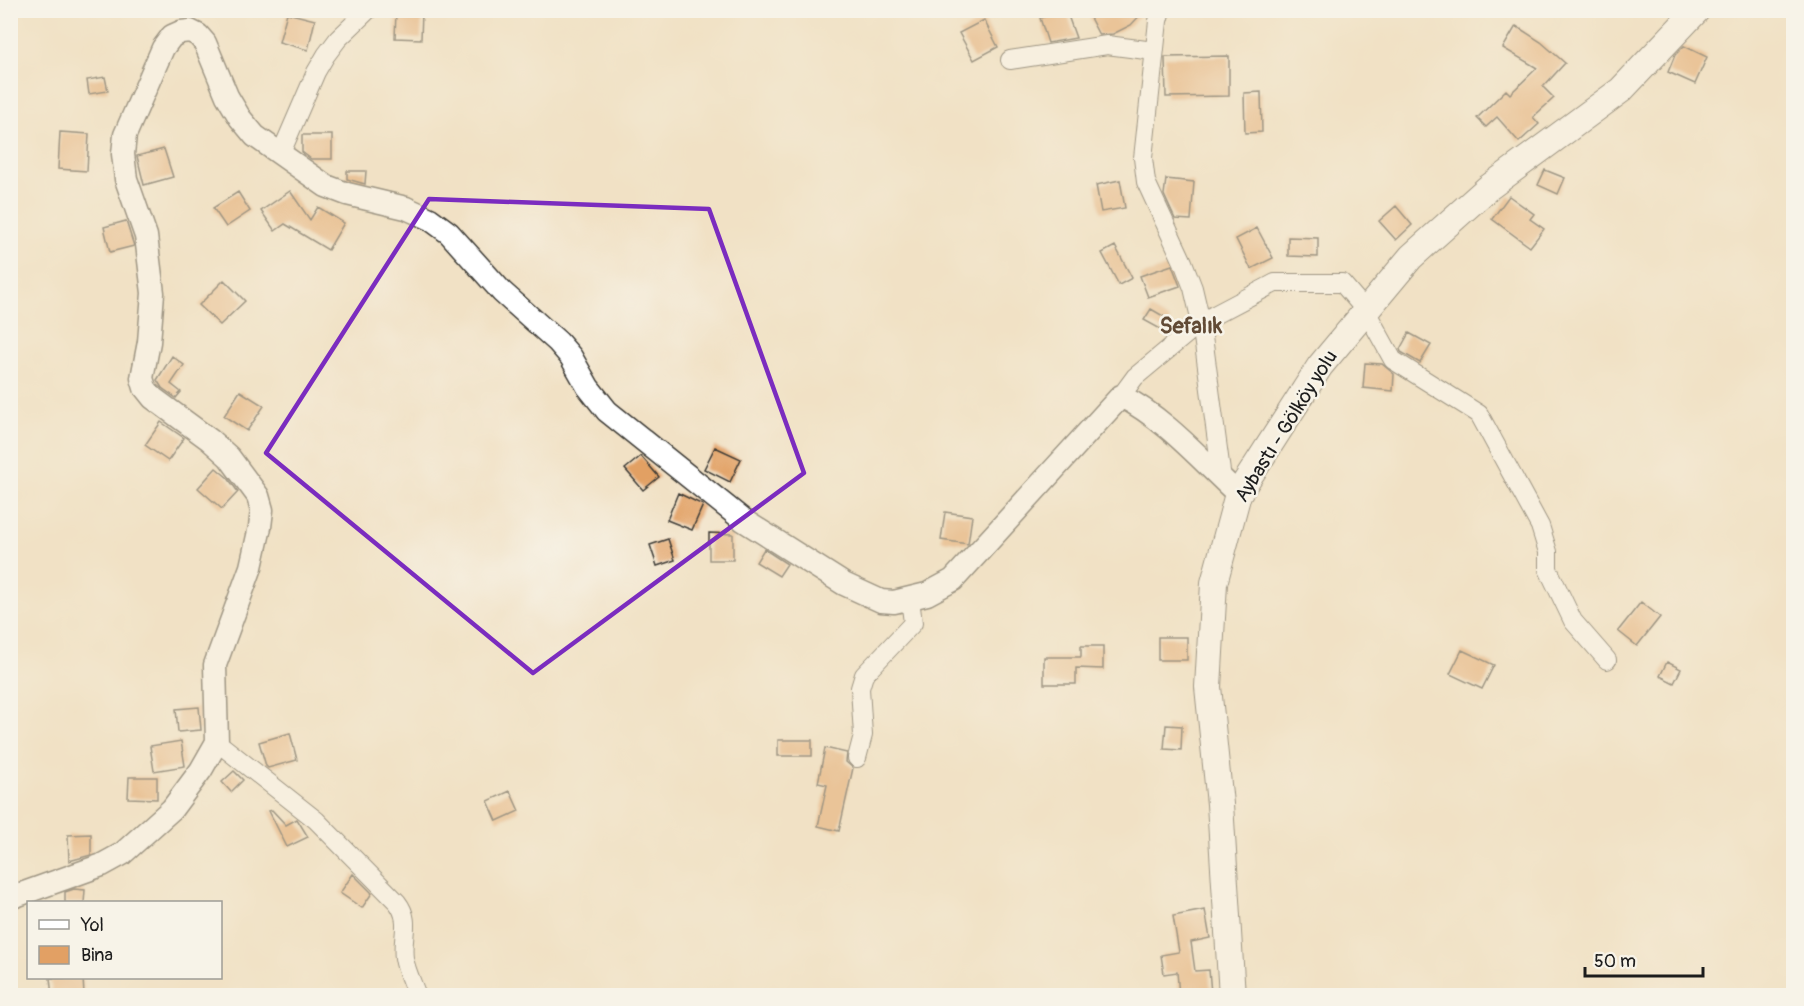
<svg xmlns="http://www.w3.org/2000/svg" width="1804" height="1006" font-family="Pangolin,sans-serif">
	<rect width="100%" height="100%" fill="#f7f3e8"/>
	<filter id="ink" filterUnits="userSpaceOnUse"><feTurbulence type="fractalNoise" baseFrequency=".0167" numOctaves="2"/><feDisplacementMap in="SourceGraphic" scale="12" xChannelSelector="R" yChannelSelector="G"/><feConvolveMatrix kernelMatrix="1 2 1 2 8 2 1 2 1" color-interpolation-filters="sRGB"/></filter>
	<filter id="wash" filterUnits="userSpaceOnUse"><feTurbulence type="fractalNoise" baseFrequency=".008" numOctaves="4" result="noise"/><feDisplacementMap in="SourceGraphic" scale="24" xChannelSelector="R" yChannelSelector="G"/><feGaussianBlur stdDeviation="1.35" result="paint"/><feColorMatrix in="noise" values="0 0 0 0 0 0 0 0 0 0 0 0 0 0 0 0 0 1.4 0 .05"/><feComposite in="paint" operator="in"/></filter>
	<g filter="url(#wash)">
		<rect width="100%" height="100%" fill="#f1e1c5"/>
		<g id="blocks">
			<path fill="#e2a064" d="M1066 10 1076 38 1048 43 1040 18Z
				M1086 10H1145L1131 25 1113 34 1099 35Z
				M396 12H422L421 39 395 38Z
				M287 13 315 20 308 50 279 42Z
				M984 20 998 47 974 60 959 33Z
				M1516 26 1541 42 1565 63 1543 87 1554 98 1533 117 1539 124 1519 142 1497 117 1486 127 1477 118 1506 90 1510 94 1537 68 1503 48Z
				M1684 46 1707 57 1695 84 1668 72 1675 55Z
				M1229 56V96L1166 97 1165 57Z
				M105 77 108 91 89 94 87 80Z
				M1261 92 1262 132 1245 133 1244 93Z
				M60 132 89 134 87 171 58 169Z
				M302 135H332V159H311L302 152Z
				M164 149 173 177 144 185 137 156Z
				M1545 170 1565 178 1558 194 1538 185Z
				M347 171H366L365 184 347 179Z
				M1166 179 1194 182 1191 220 1175 219 1164 195Z
				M1120 180 1125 208 1101 212 1096 185Z
				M290 191 310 220 318 207 344 223 328 250 285 224 275 231 261 211Z
				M238 192 250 211 226 227 213 208Z
				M1509 196 1534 214 1530 219 1544 229 1530 247 1492 219Z
				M1396 206 1412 225 1396 240 1379 221Z
				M126 221 134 246 110 252 104 227Z
				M1257 228 1273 258 1251 269 1236 239Z
				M1288 237 1318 238V257L1288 256Z
				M1115 246 1132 278 1119 285 1102 253Z
				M1172 265 1180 286 1148 297 1140 276Z
				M224 280 245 301 220 325 199 305Z
				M1151 309 1170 320 1164 331 1144 320Z
				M1409 333 1431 345 1420 363 1401 352 1400 349Z
				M172 356 184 365 171 384 181 392 176 398 162 388 157 380Z
				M1365 363 1382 364 1394 374 1393 391 1363 388Z
				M240 391 264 406 247 431 224 416Z
				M161 422 184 438 168 461 145 445Z
				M715 447 741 459 730 482 704 469Z
				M641 456 659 477 643 490 625 469Z
				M216 468 228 478 238 492 222 509 198 488Z
				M678 493 703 505 692 530 667 520Z
				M945 512 972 516 968 544 941 540Z
				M709 533 733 534V560H709Z
				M668 539 675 560 657 566 650 545Z
				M764 549 787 564 779 576 756 562Z
				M1641 602 1660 617 1637 646 1618 631Z
				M1158 637H1187V660H1158Z
				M1081 646H1103V669L1076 668V684H1044V657H1081Z
				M1462 650 1494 665 1482 689 1450 674Z
				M1667 662 1681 669 1674 683 1660 676Z
				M199 707 201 730 178 732 176 709Z
				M1166 725 1182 726 1181 750 1164 749Z
				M290 733 297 760 268 768 266 766 259 742Z
				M778 740H812V756H778Z
				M181 741 185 766 154 771 150 746Z
				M825 748 847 753 846 762 853 768 839 831 818 826 827 785 818 783Z
				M234 771 243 780 231 792 222 782Z
				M129 777H157V799L128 798Z
				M510 791 519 811 497 821 488 801Z
				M272 810 286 825 297 819 308 837 287 847 269 811Z
				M91 834V855L69 861 68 835Z
				M353 874 372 893 362 908 340 893Z
				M74 889 85 890 84 903H65V892Z
				M1205 910 1210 938 1191 942 1195 971 1209 970 1211 993 1179 995 1177 972 1164 974 1161 955 1179 952 1173 916Z
				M50 978H83L84 995 52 996Z"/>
		</g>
	</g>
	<g filter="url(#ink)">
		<use href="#blocks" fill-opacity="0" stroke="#3c3a35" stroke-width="1.5"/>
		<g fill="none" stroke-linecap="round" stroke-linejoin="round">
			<g stroke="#3c3a35" stroke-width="20">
				<path id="minor" d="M1161 10 1158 21 1143 158 1146 182 1183 262 1193 288 1201 322 1222 479
					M1010 60 1107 45 1154 51
					M281 153 316 72 326 55 338 39 368 10
					M1121 396 1135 377 1201 322 1275 283H1342L1366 311 1393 360 1479 414 1540 526 1548 552V569L1573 621 1607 660
					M217 742 316 820 397 902C412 921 401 937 404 958 406 971 413 984 417 996
					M857 758 863 735 860 688 864 675 913 623 910 599"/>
			</g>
			<g stroke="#3c3a35" stroke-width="25">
				<path id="tertiary" d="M10 898 102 865 122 854 172 809 201 770 217 742 215 665 251 567 260 527 262 510 258 496 229 457 210 440 153 398 145 388 142 378 149 342 153 293 146 236 126 179 123 154 125 135 163 48 172 36 181 32 190 31 198 35 205 43 227 96 240 118 255 136 326 186 347 194 406 208 430 219 449 233 502 292 558 342 571 357 588 387 607 411 743 520 844 584 881 601 894 602 927 594 953 580 1121 396C1166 419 1201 460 1238 494"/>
			</g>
			<g stroke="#3c3a35" stroke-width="28">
				<path id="secondary" d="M1232 996 1220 804 1208 687 1214 583 1238 494 1320 366 1411 257 1488 188 1621 90 1697 10"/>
			</g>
			<use href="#minor" stroke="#fff" stroke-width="18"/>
			<use href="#tertiary" stroke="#fff" stroke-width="22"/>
			<use href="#secondary" stroke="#fff" stroke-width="26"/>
		</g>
	</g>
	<path d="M0 0H1804V1006H0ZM429 199 709 209 804 473 533 673 266 453Z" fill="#f1e1c5" fill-opacity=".55" fill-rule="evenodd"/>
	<path fill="none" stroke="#7b2cbf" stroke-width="4.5" stroke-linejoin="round" d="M429 199 709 209 804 473 533 673 266 453Z"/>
	<g text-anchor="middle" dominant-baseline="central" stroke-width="5" stroke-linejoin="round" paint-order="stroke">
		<g font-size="20" fill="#1c1c1c" stroke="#f7f3e8">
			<text transform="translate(1286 426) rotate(-58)">Aybastı - Gölköy yolu</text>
		</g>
		<g font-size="22" font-weight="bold" fill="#614a35" stroke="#f7f3e8">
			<text x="1191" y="326">Sefalık</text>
		</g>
	</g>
	<rect width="1804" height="1006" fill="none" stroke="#f7f3e8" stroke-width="36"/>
	<rect x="27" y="901" width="195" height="78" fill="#f7f3e8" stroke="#9f9d96" stroke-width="1.5"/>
	<rect x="39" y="920" width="30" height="9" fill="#ffffff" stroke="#9f9d96" stroke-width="1.5"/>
	<text x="81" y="931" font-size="18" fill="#1c1c1c">Yol</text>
	<rect x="39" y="946" width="30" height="18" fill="#e2a064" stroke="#9f9d96" stroke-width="1.5"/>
	<text x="81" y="961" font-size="18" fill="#1c1c1c">Bina</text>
	<path d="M1585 967v9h118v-9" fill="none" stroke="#1c1c1c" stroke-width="3"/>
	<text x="1594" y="967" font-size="18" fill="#1c1c1c" stroke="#f7f3e8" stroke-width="4.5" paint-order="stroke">50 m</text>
</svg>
